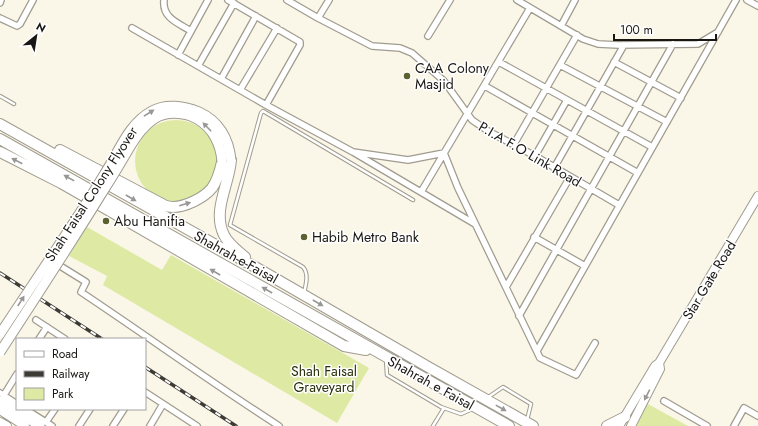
<svg xmlns="http://www.w3.org/2000/svg" width="758" height="426" font-family="Jost,sans-serif">
	<rect width="100%" height="100%" fill="#faf6e8"/>
	<path fill="#deeaa3" d="M135 161a41 41 0 1 1 82 0a41 41 0 1 1-82 0Z
		M87 227 162 270 171 255 369 368 337 423 103 285 107 276 69 256Z
		M646 403 688 426H637Z"/>
	<g fill="none" stroke-linecap="round" stroke-linejoin="round">
		<g stroke="#a09c8f" stroke-width="4.5">
			<path id="lane" d="M0 96 14 104
				M304 293C306 284 309 274 303 267L230 225 261 113 263 111 413 200
				M386 360 387 375 441 407 461 414 472 409
				M487 398 503 387 531 404 527 420
				M433 426 444 408"/>
		</g>
		<g stroke="#a09c8f" stroke-width="8">
			<path id="street" d="M164 0C162 18 178 23 191 31
				M228 0 300 42V45L266 105
				M287 0 318 18 372 46 400 48 412 53 444 81 472 120 488 131 535 156 619 205
				M517 0 583 39 598 44 618 45 698 44 718 32
				M747 0 758 6
				M0 3 1 0
				M0 18 17 26 20 24 33 0
				M318 18 329 0
				M561 26 575 0
				M132 28 266 105 353 152 475 224
				M428 36 450 0
				M178 55 208 0
				M499 62 652 147
				M614 62 681 98
				M560 65 667 122
				M198 66 234 3
				M221 79 256 16
				M485 86 638 173
				M240 90 277 28
				M514 144 577 35
				M353 152 408 160 444 153 458 188 540 358 576 375 595 343
				M535 156 567 100
				M554 168 624 45
				M421 192 530 8
				M534 237 585 266
				M57 264 86 282 81 292C147 336 212 383 279 426
				M506 287 570 177
				M519 316 673 44
				M36 320 65 339
				M39 339 47 327
				M537 351 736 0
				M145 392 197 426
				M0 393 17 404
				M4 395 17 374
				M664 401 707 426
				M25 409 52 426
				M46 422 55 409
				M79 426 90 409
				M113 426 124 409
				M150 426 163 404
				M734 426 744 408 758 416"/>
		</g>
		<g stroke="#a09c8f" stroke-width="10">
			<path id="secondary" d="M0 410 25 426
				M0 422 7 426
				M619 426 655 366 659 363 758 196
				M631 426 660 369 659 363"/>
		</g>
		<g stroke="#a09c8f" stroke-width="11">
			<path id="primary" d="M0 401 40 426"/>
		</g>
		<g stroke="#a09c8f" stroke-width="12">
			<path id="highway" d="M0 124 264 272 430 368 533 426
				M0 139 509 426
				M60 150 164 205C166 206 170 207 173 207 185 207 204 198 212 188 217 181 220 171 222 162
				M0 152 61 183 89 199
				M231 160C229 185 212 211 224 235 228 244 238 251 245 257
				M96 203 344 346 366 350
				M607 426 625 417"/>
		</g>
		<use href="#lane" stroke="#fff" stroke-width="2.5"/>
		<use href="#street" stroke="#fff" stroke-width="5.5"/>
		<use href="#secondary" stroke="#fff" stroke-width="8"/>
		<use href="#primary" stroke="#fff" stroke-width="9"/>
		<use href="#highway" stroke="#fff" stroke-width="10"/>
		<g stroke="#3d3b35" stroke-width="3.5">
			<path id="rail" d="M0 273 102 339
				M145 367 236 426"/>
		</g>
		<use href="#rail" stroke="#fff" stroke-width="2" stroke-dasharray="6" stroke-linecap="butt"/>
		<g stroke="#a09c8f" stroke-width="11" stroke-linecap="butt">
			<path id="primary-bridge" d="M0 334C29 290 59 246 87 202 95 190 102 178 110 165 121 146 131 122 152 111 166 103 185 106 199 112 219 121 229 139 231 160
				M0 352C34 300 68 248 100 196 107 185 114 174 121 162 130 147 138 130 154 119 166 111 184 112 197 119 213 128 221 145 222 162"/>
		</g>
		<use href="#primary-bridge" stroke="#fff" stroke-width="9"/>
	</g>
	<defs><path id="oneway-solid" d="M-6-.8H1V-3.2L6.5 0L1 3.2V.8H-6Z"/></defs>
	<g fill="#989795">
		<use href="#oneway-solid" transform="translate(149 113) rotate(-32)"/>
		<use href="#oneway-solid" transform="translate(207 127) rotate(-134)"/>
		<use href="#oneway-solid" transform="translate(17 161) rotate(-153)"/>
		<use href="#oneway-solid" transform="translate(69 178) rotate(-151)"/>
		<use href="#oneway-solid" transform="translate(131 198) rotate(30)"/>
		<use href="#oneway-solid" transform="translate(185 204) rotate(-16)"/>
		<use href="#oneway-solid" transform="translate(215 272) rotate(-150)"/>
		<use href="#oneway-solid" transform="translate(267 290) rotate(-150)"/>
		<use href="#oneway-solid" transform="translate(21 301) rotate(-57)"/>
		<use href="#oneway-solid" transform="translate(318 303) rotate(30)"/>
		<use href="#oneway-solid" transform="translate(647 395) rotate(117)"/>
		<use href="#oneway-solid" transform="translate(501 408) rotate(29)"/>
	</g>
	<g fill="#5c612f" stroke="#fff" stroke-width="1.5">
		<circle cx="407" cy="76" r="4"/>
		<circle cx="106" cy="221" r="4"/>
		<circle cx="304" cy="237" r="4"/>
	</g>
	<g text-anchor="middle" dominant-baseline="central" stroke-width="3" stroke-linejoin="round" paint-order="stroke">
		<g font-size="14" fill="#191713" stroke="#fff" text-anchor="start">
			<text x="415" y="68">CAA Colony<tspan x="415" dy="16">Masjid</tspan></text>
			<text x="114" y="221">Abu Hanifia</text>
			<text x="312" y="237">Habib Metro Bank</text>
		</g>
		<g font-size="14" fill="#191713" stroke="#fff">
			<text transform="translate(530 154) rotate(30)">P.I.A F.O Link Road</text>
			<text transform="translate(91 194) rotate(-57)">Shah Faisal Colony Flyover</text>
			<text transform="translate(236 257) rotate(29)">Shahrah-e-Faisal</text>
			<text transform="translate(709 280) rotate(-59)">Star Gate Road</text>
			<text transform="translate(431 383) rotate(29)">Shahrah e Faisal</text>
		</g>
		<g font-size="14" fill="#2a2f09" stroke="#fff">
			<text x="324" y="371">Shah Faisal<tspan x="324" dy="16">Graveyard</tspan></text>
		</g>
	</g>
	<rect x="16" y="338" width="130" height="72" fill="#ffffff" stroke="#a3a2a1"/>
	<rect x="24" y="351" width="20" height="6" fill="#ffffff" stroke="#a3a2a1"/>
	<text x="52" y="358" font-size="12" fill="#191713">Road</text>
	<rect x="24" y="371" width="20" height="6" fill="#3d3b35" stroke="#a3a2a1"/>
	<text x="52" y="378" font-size="12" fill="#191713">Railway</text>
	<rect x="24" y="388" width="20" height="12" fill="#deeaa3" stroke="#a3a2a1"/>
	<text x="52" y="398" font-size="12" fill="#191713">Park</text>
	<g transform="translate(36 36) rotate(30)" stroke="#ffffff" stroke-width="3" paint-order="stroke">
	<path d="M0-3L7 15L0 10L-7 15Z" fill="#191713"/>
	<text y="-6" font-size="11" font-weight="bold" text-anchor="middle" fill="#191713">N</text>
	</g>
	<path d="M614 34v6h102v-6" fill="none" stroke="#191713" stroke-width="2"/>
	<text x="620" y="34" font-size="12" fill="#191713" stroke="#ffffff" stroke-width="3" paint-order="stroke">100 m</text>
</svg>
